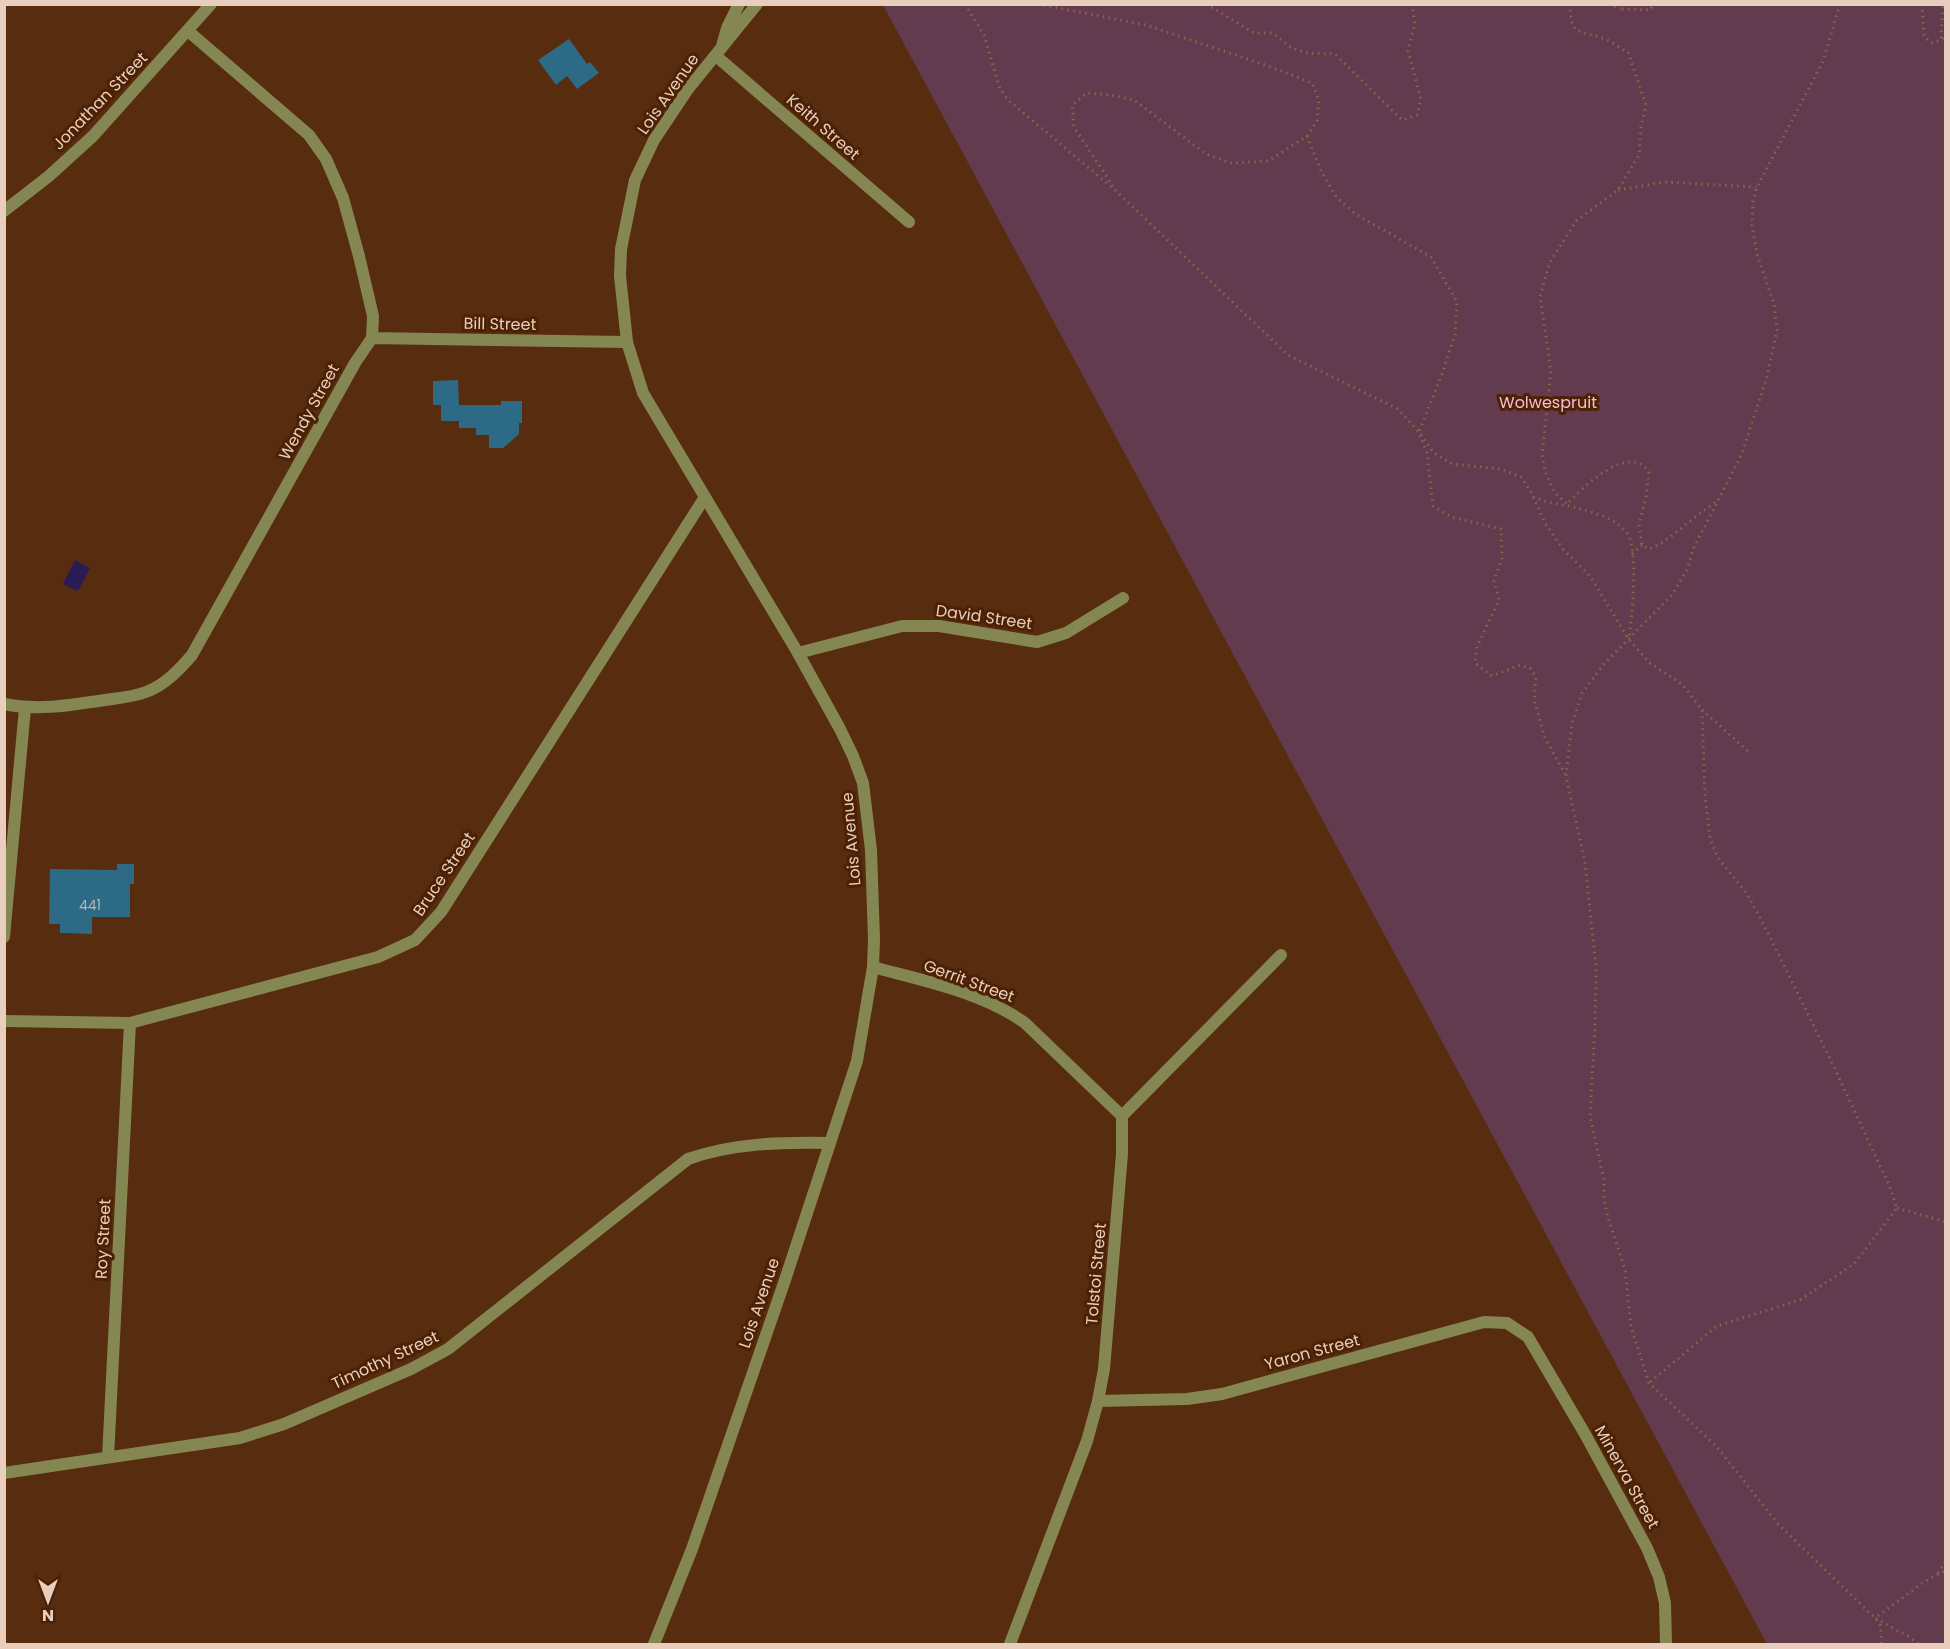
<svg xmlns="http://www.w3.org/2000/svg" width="1950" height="1649" font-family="Poppins,sans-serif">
	<rect width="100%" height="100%" fill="#572c0f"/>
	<path fill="#633b4e" d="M883 5H1945V1644H1767Z"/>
	<path fill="#2a1b56" d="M75 560 90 568 78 591 63 584Z"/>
	<path fill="#2d6a85" d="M569 39 587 64 590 62 599 73 577 89 567 76 556 85 538 60Z
		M458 380 459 405H501V401H522V423H519V434L503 448H489V435H476V428H459V421H441V405H433V381Z
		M117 864H134V884H130V917H92V934L60 933V924H49L50 869 117 870Z"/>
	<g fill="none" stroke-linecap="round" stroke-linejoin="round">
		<path stroke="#8a644c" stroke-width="3" stroke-dasharray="1.5 4.5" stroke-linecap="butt" d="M965 4 984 35 1000 89 1008 100 1115 190 1288 355 1398 409 1419 432 1427 453 1433 506 1451 517 1501 529 1502 558 1494 581 1499 600 1477 647 1475 663 1492 676 1520 665 1530 668 1536 677 1534 700 1545 738 1565 774
			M1038 4 1146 25 1271 67 1312 83 1319 100 1317 121 1307 136 1268 161 1231 163 1206 154 1134 100 1111 95 1087 93 1072 105 1074 127 1113 186
			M1206 4 1254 33H1273C1298 55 1303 53 1335 54L1402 120 1417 115 1421 99 1408 51 1415 23 1412 4
			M1571 4 1570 6C1571 36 1578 30 1602 38 1611 41 1620 48 1628 52L1646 105 1641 127 1639 155 1618 190 1577 220 1550 262 1540 296 1551 372 1542 455 1545 471 1554 492 1567 504C1582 488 1629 442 1649 472L1646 497 1639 525 1642 545 1649 549C1674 539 1693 515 1717 502
			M1609 4 1621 9
			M1619 4 1622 9 1650 10 1654 4
			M1840 4 1823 61 1757 187 1753 201 1752 225 1757 254 1774 304 1777 330 1767 377 1741 456 1693 549 1687 570 1671 596 1604 664 1582 693 1572 724 1566 776 1585 862 1596 968 1595 1025 1590 1116 1604 1180V1199L1608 1218 1625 1269 1631 1327 1649 1383 1717 1447 1778 1524 1875 1618 1881 1626V1644
			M1922 4 1924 36 1931 43 1941 40 1946 35
			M1941 38 1943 4
			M1307 136 1322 173 1337 198 1357 215 1431 257 1457 302 1455 335 1442 374 1419 432 1434 453 1452 464 1501 469 1521 477 1530 490 1545 523 1563 549 1590 576 1629 640 1650 663 1683 685 1702 710 1705 796 1710 838 1718 858 1747 894 1767 931 1832 1063 1889 1185 1897 1208 1854 1264 1800 1300 1717 1326 1649 1383
			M1618 190 1665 182 1756 187
			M1533 497C1552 505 1572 505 1591 512 1605 516 1618 522 1627 533 1639 549 1632 617 1629 639
			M1632 554 1642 545
			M1702 710 1749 752
			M1897 1208 1946 1222
			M1938 1573 1946 1560
			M1918 1644 1911 1638 1875 1618 1924 1582 1946 1570"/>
		<path stroke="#858753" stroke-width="12" d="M716 56 909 222
			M4 211 49 176 93 136 211 4
			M372 338 627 342
			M798 653 902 626H939L1037 642 1066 633 1123 598
			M4 704C38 711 71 705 105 700 118 698 133 697 146 692 165 685 179 670 192 655L355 363 372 338 373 316 359 256 343 198 326 159 309 135 188 31
			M4 937 25 708
			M873 967C924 981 982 992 1025 1023L1122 1116
			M4 1021 130 1023 378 957 415 940 441 912 705 497
			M1098 1401 1187 1399 1222 1394 1484 1322 1507 1323 1528 1337 1585 1434 1647 1548 1659 1577 1665 1603 1666 1644
			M108 1457 130 1023
			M4 1473 240 1438 284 1424 411 1369 448 1349 688 1159C733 1143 783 1142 830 1143
			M1010 1644 1087 1441 1098 1401 1104 1369 1122 1154V1116L1281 955"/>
		<path stroke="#858753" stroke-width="12" d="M722 46 727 28 739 4
			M654 1644 692 1549 785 1280 857 1061 873 967 874 939 871 850 863 783 853 756 840 729 798 653 643 393 627 342 623 304 620 276 621 249 635 180 654 140 688 89 757 4"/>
	</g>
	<g text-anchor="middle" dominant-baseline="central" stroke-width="6" stroke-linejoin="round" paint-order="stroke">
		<g font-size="14" fill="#bab5b0">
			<text x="90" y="905">441</text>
		</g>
		<g font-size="16" fill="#e9cebe" stroke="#4c2104">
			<text transform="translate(668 94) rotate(-55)">Lois Avenue</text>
			<text transform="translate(100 101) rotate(-46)">Jonathan Street</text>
			<text transform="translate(823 127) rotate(41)">Keith Street</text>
			<text transform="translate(500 324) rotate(1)">Bill Street</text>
			<text transform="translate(309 412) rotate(-61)">Wendy Street</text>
			<text transform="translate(984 617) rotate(8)">David Street</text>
			<text transform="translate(851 839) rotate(-95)">Lois Avenue</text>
			<text transform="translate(444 874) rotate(-56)">Bruce Street</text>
			<text transform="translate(969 981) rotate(20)">Gerrit Street</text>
			<text transform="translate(103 1239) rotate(-87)">Roy Street</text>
			<text transform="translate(1096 1274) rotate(-85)">Tolstoi Street</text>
			<text transform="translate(759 1303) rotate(-71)">Lois Avenue</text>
			<text transform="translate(1312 1352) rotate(-15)">Yaron Street</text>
			<text transform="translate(385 1360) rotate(-25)">Timothy Street</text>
			<text transform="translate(1627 1477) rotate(61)">Minerva Street</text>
		</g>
		<g font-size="16" fill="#f9bbd6" stroke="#4c2104">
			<text x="1548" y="402">Wolwespruit</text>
		</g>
	</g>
	<rect width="1950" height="1649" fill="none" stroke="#e9cebe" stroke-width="12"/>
	<g transform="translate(48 1601) rotate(180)" stroke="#4c2104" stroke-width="4.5" paint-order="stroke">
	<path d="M0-4.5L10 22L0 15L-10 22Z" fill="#e9cebe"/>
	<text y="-9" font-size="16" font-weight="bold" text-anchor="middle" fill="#e9cebe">N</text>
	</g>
</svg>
